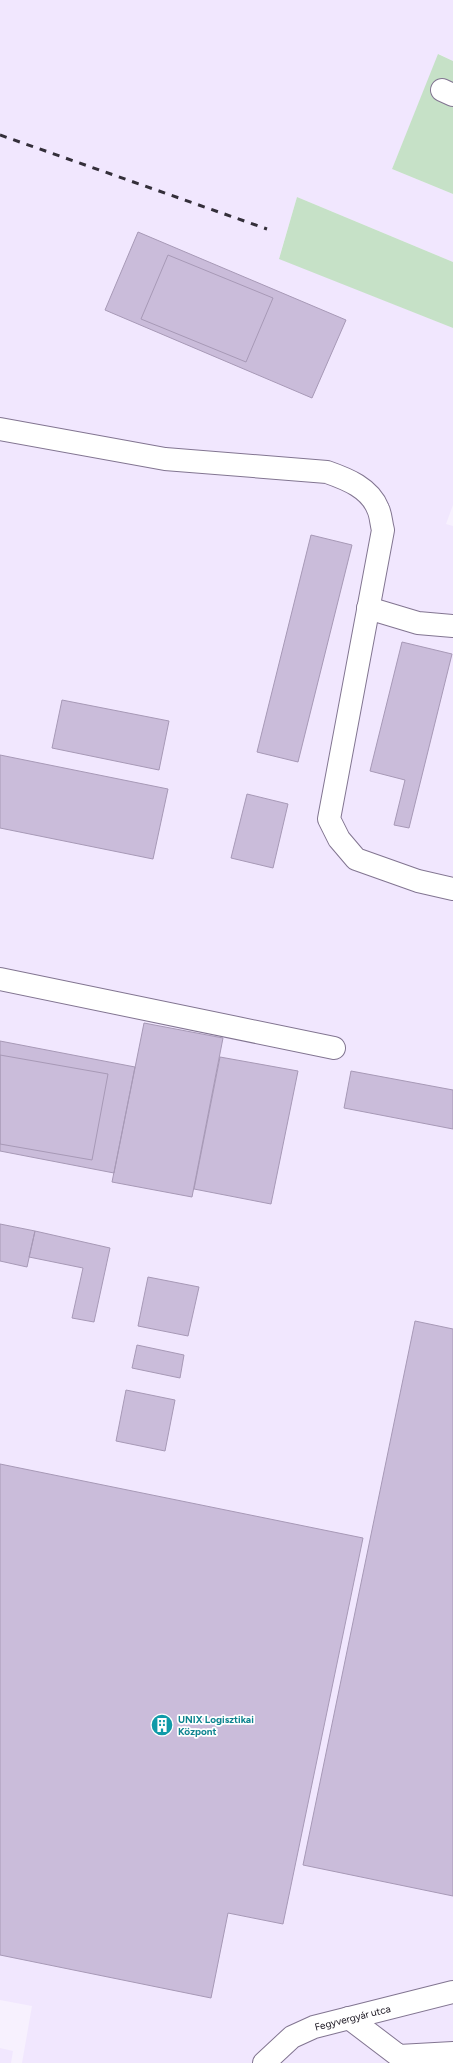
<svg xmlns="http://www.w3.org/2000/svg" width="453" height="2063" font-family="Figtree,sans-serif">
	<rect width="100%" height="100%" fill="#f7f1fe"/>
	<path fill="#f1e7fe" d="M0 0H453V61L439 54 392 169 453 194V262L297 197 279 258 453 328V505L446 524 453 526V2063H22L32 2006 0 2000Z
		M0 2048 13 2051 11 2063H0Z"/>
	<path fill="#c6e1c7" d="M438 54 453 61V194L392 169Z
		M297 197 453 262V328L279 259Z"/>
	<path fill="#cabcda" stroke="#a799b6" d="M138 232 346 320 312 398 105 310Z
		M168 255 273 298 246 362 141 319Z
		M311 535 352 545 298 762 257 752Z
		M402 642 452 654 409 828 394 825 405 780 370 771Z
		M62 700 169 721 159 770 52 748Z
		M0 755 168 789 153 859 0 828Z
		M247 794 288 804 273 868 231 858Z
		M144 1023 223 1038 192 1197 112 1182Z
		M0 1041 135 1067 114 1173 0 1151Z
		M0 1055 108 1074 92 1160 0 1144Z
		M220 1057 298 1071 271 1204 194 1189Z
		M351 1071 453 1090V1129L344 1108Z
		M0 1224 35 1231 27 1267 0 1261Z
		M35 1231 110 1248 94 1322 72 1318 83 1268 29 1257Z
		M148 1277 199 1287 188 1336 138 1326Z
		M415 1321 453 1329V1896L303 1865Z
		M137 1345 184 1355 180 1378 132 1368Z
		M126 1390 175 1400 165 1451 116 1441Z
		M0 1464 363 1538 283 1924 228 1913 211 1998 0 1955Z"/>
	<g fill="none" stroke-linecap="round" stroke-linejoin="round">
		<g stroke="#827591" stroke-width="24">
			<g id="minor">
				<path d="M442 90 453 95"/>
				<path d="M0 429 165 459 327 472C347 479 370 488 378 509 381 515 381 523 383 530L329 819 339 839 356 859 418 881 453 889"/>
				<path d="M368 608 418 623 453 626"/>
				<path d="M0 979 334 1048"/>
				<path d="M349 2018 399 2056 453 2053"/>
				<path id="s1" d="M264 2063 292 2037 314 2027 453 1992"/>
			</g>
		</g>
		<use href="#minor" stroke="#fff" stroke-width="22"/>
		<path stroke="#342f3a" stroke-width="3" stroke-dasharray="7 7" stroke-linecap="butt" d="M0 135 267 229"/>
	</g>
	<defs>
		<g id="building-disc" transform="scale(1.15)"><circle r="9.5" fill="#0f9aa8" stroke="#fff"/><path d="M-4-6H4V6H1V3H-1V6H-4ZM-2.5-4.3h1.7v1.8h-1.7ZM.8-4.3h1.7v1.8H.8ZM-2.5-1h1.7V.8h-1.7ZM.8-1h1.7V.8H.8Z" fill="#fff"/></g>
	</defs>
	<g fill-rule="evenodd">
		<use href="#building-disc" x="162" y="1725"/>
	</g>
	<g text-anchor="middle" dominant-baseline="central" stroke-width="3.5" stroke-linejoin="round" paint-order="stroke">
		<g font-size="10" font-weight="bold" fill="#0d838f" stroke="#fff" text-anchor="start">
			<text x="178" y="1719">UNIX Logisztikai<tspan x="178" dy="12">Központ</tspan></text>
		</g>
		<g font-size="10" fill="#140f1a" stroke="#fff">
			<text stroke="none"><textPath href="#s1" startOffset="102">Fegyvergyár utca</textPath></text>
		</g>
	</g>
</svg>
